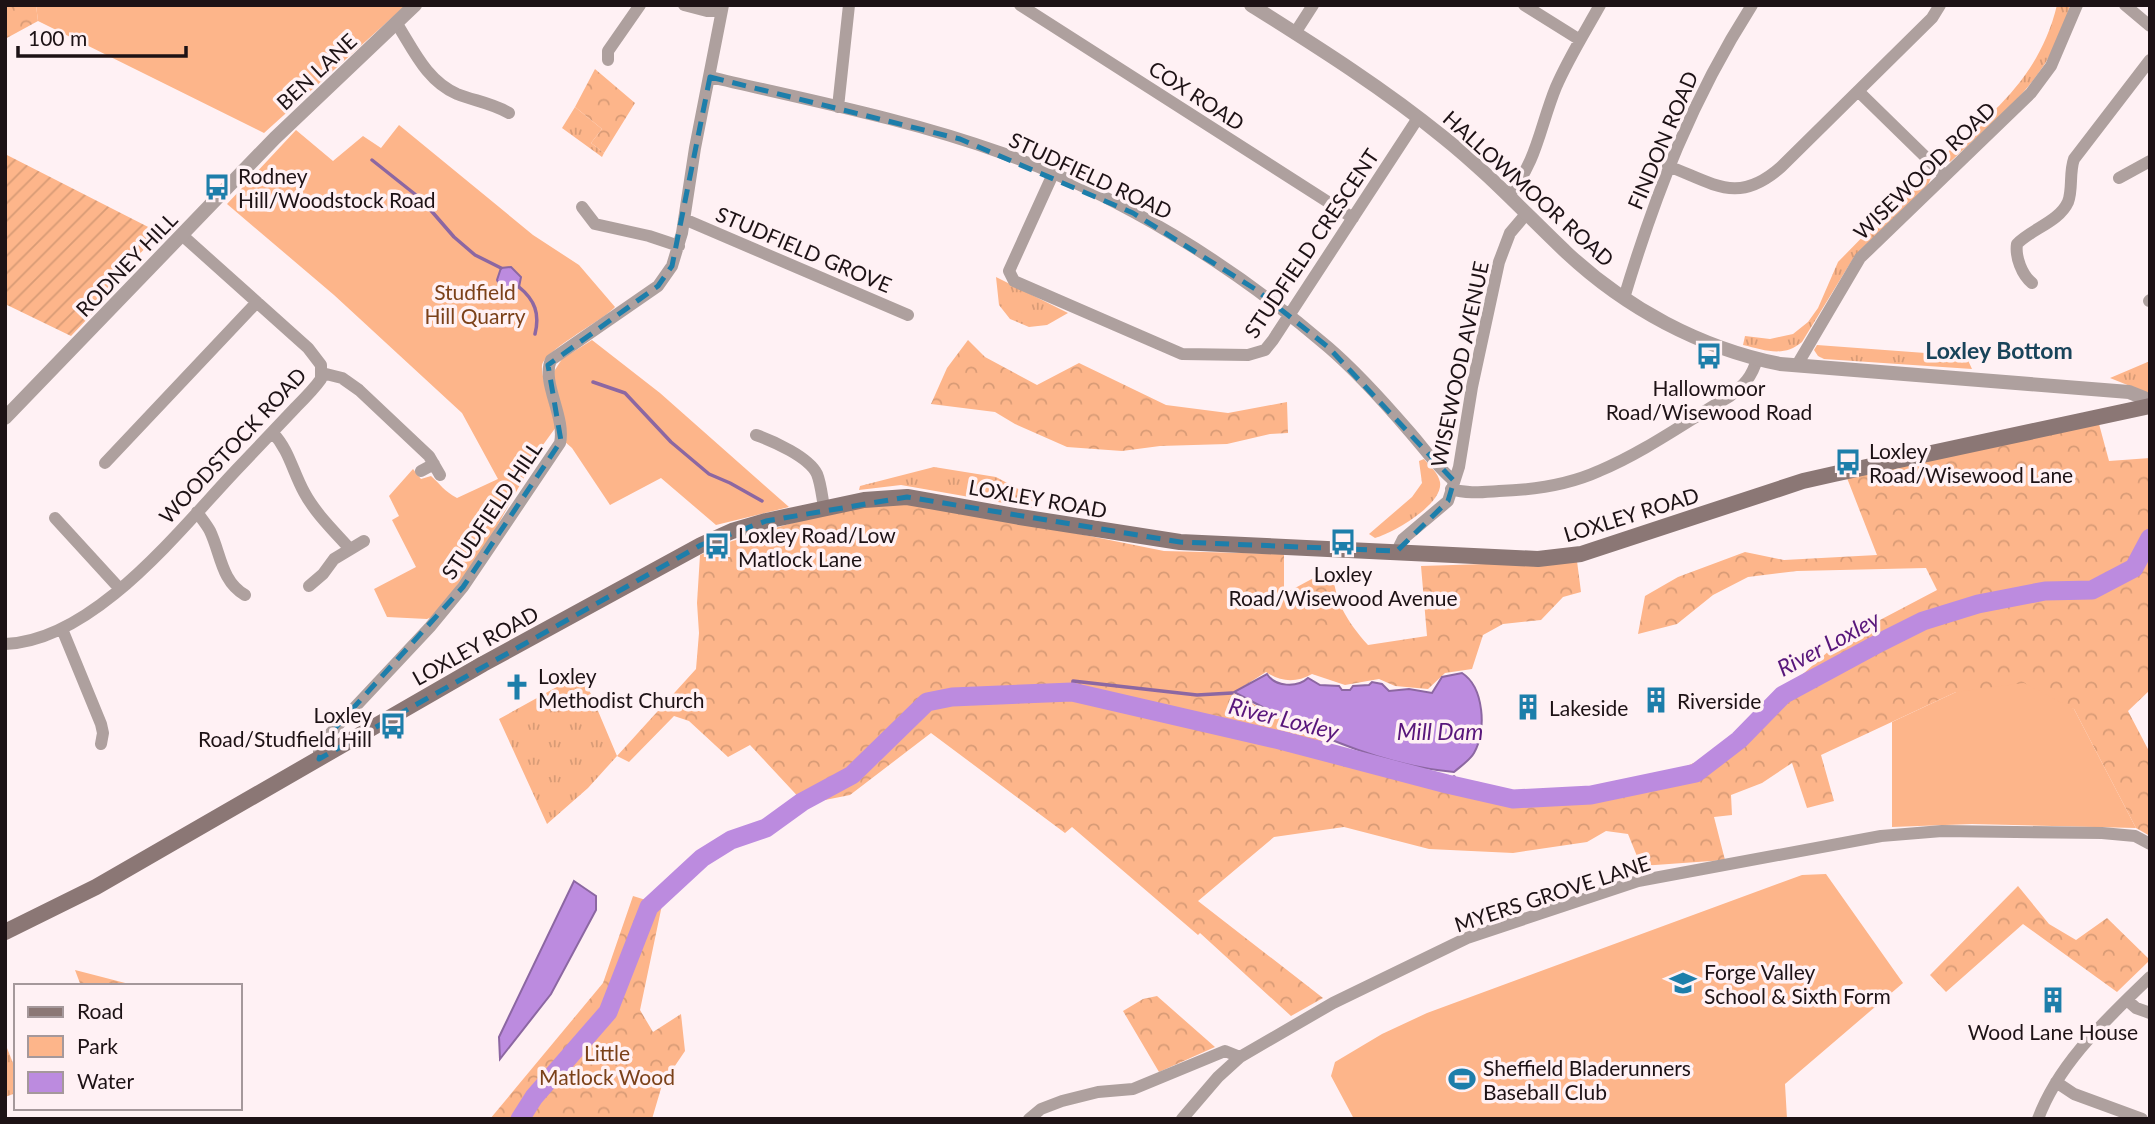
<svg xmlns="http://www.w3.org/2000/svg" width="2155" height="1124" font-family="Lato,sans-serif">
	<defs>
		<pattern id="grass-tufts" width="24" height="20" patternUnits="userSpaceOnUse" patternTransform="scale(1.75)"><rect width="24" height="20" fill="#fdb58a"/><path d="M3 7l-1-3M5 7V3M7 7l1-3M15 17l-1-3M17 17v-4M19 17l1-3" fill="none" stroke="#d89b76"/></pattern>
		<pattern id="forest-crowns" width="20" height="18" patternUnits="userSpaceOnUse" patternTransform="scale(1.75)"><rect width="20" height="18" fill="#fdb58a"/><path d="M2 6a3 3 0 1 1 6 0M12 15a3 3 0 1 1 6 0" fill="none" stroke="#d89b76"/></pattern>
		<pattern id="garden-furrows" width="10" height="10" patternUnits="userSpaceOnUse" patternTransform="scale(1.75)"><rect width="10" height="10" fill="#fdb58a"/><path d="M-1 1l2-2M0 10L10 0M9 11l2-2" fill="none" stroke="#d89b76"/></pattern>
	</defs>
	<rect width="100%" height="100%" fill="#fff1f4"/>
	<path fill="url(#grass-tufts)" d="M2057 5H2070C2052 78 2002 114 1950 162L1943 156C1996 111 2040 75 2057 5Z
		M575 107 602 129 591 143 604 153 602 157 562 128Z
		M1924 174 1931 178 1927 187 1854 257 1802 342C1783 358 1765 350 1743 345L1745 336 1770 339 1793 334 1808 322 1818 308 1838 262Z
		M996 277 1068 313 1047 325 1029 327 1010 319 999 305Z
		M1817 345 1966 356 1972 369 1824 359 1818 356 1814 350Z
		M2150 361V394L2110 378Z
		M1424 459C1430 466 1438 473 1440 482 1444 504 1393 533 1375 538L1369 534 1412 497 1422 483 1419 461Z
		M934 467 996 477 1041 501 1033 508 901 485 859 490 860 486Z
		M582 673 617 756 588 788 547 824 499 719Z
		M5 1043 13 1063H16V1093L5 1097Z"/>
	<path fill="url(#forest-crowns)" d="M5 5H36L38 21 5 39Z
		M595 69 635 103 604 153 591 143 602 129 575 107Z
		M968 340 985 357 1037 385 1079 363 1166 405 1228 413 1287 402 1288 433 1270 434 1227 444 1160 446 1122 451 1067 447 1015 424 995 412 931 404 947 368Z
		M2099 424 2109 461 2150 458V690L2128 711 2150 753V836L2136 828 2074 709 1956 692 1821 755 1834 801 1807 808 1792 763 1762 783 1731 795 1732 815 1714 817 1725 860 1641 866 1628 834 1606 831 1587 842 1513 853 1429 849 1344 827 1274 837 1198 901 1323 998 1291 1016 1200 933 1198 935 1072 827 1065 833 931 733 850 795 805 804 750 745 728 757 689 721 674 716 629 762 617 756 696 669 699 633 697 603 700 555 729 542 792 523 854 508 906 504 1025 523 1164 551 1284 554V594L1332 568C1335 602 1346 620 1368 645L1427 636 1421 566 1577 561 1581 592 1563 597 1541 620 1503 624 1483 635 1472 669 1445 673 1428 689 1395 686 1379 679 1345 685 1312 674C1296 683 1281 682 1266 672L1233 693 1344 753 1439 778 1480 782 1509 796 1597 794 1640 787 1734 745 1763 719 1785 690 1840 641 1937 590 1926 568 1797 571 1748 577 1713 595 1677 624 1638 634 1645 596 1678 577 1745 552 1784 560 1877 555 1847 478Z
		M2018 886 2049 924 2076 940 2107 918 2150 960 2117 992 2023 924 1946 992 1930 975Z
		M633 896 662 905 640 1010 653 1032 681 1014 685 1051 662 1085 652 1119H490L603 983Z
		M75 970 133 985 134 986H81Z
		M1157 996 1215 1047 1159 1072 1123 1011 1143 999Z"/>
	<path fill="#fdb58a" d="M36 5H406L264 133 38 21Z
		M399 125 533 235 579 265 615 307C601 322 544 350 542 366 541 377 553 414 556 427L540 449 485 548 434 616 427 619 387 617 374 589 416 567 392 520 399 516 389 496 413 469 421 479 431 476C441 485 443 490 457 498L498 479 462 413 334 295 227 204 296 130 333 161 363 136 381 148Z
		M592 340 660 393 789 507 716 525 661 478 610 505 572 448 564 441 553 373 562 359Z
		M2024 683 2074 709 2136 828 1972 824 1892 827V722L1956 692Z
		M1826 874 1903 983 1785 1084 1787 1119H1354L1331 1076 1335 1062 1382 1034 1427 1013 1802 875Z"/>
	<path fill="url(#garden-furrows)" d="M5 154 160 233 118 276 114 291 71 336 5 304Z"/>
	<path fill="#bc8bdf" stroke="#8c67a2" stroke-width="2" d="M511 267 521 277 519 287 510 291 501 289 497 280 501 268Z
		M1462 673C1484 687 1487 731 1474 753 1470 760 1461 766 1454 772 1375 765 1303 729 1234 692L1267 674C1275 687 1297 688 1308 678L1320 685 1339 686 1342 690H1350L1353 686 1369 685 1372 682 1382 684 1389 691 1409 689 1432 693 1442 677Z
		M574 881 596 896V910L551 994 500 1059 499 1037Z"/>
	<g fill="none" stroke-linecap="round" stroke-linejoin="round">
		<path stroke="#8c67a2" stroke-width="3.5" d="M372 160 421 199 454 237 475 255 501 268
			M519 287C535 300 540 314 535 334
			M593 382 625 393 671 442 709 474 730 483 762 501
			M1072 692 1073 681 1197 695 1232 693
			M1452 785 1454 777"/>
		<path stroke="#bc8bdf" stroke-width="19" d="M520 1119 534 1097 608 1012 649 907 702 858 731 840 766 828 802 802 852 775 927 702 952 697 1072 692 1280 740 1447 784 1513 799 1591 795 1696 773 1739 740 1783 695 1881 642 1923 621 1978 604 2045 591 2092 590 2134 568 2150 538"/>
		<path stroke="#aea09e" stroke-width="12" d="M684 5 707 11H721
			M1020 5 1353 218
			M1524 5 1580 40
			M2125 5 2150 26
			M397 24C414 51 427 81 457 94 475 101 492 103 509 113
			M1295 33 1313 5
			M608 60V51L640 5
			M710 77C808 100 907 119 1002 153 1120 195 1233 265 1328 347 1357 372 1383 401 1408 430 1424 448 1436 466 1454 481
			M1858 91 1945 176
			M838 107 849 5
			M1668 166C1715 184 1738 205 1781 167L1932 18 1940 5
			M1053 174 1009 271 1014 281 1182 354 1248 355 1265 350 1273 340 1418 118
			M2119 178 2150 161
			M1509 195C1537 162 1540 126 1556 87 1568 59 1585 32 1600 5
			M582 207 595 224 649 236 679 246
			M684 219 908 315
			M2032 283C2022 275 2015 257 2017 244 2031 229 2059 222 2068 202 2073 189 2069 173 2074 159L2150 60
			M1624 298C1656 192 1692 99 1752 5
			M2149 301 2150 300
			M1797 365 1860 258 2031 93 2051 66 2077 5
			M322 373 342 378 359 390 429 456 440 475
			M273 433C289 450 293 472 304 492 315 513 334 531 350 549
			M756 435C773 441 809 457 817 474 821 484 822 497 824 507
			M105 463 257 302
			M421 471 434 464
			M1451 489C1467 494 1483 492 1499 491 1533 490 1568 485 1599 471 1643 453 1689 420 1730 396 1744 385 1752 377 1757 359
			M197 512C201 518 207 525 210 531 221 554 221 581 245 595
			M55 518 120 589
			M1397 551 1403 539 1448 501 1459 467 1472 387 1499 262 1510 233 1527 213
			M309 586 323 574 334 559 364 541
			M62 629 101 724 103 733 101 744
			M5 644C96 641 183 525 241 465 260 445 278 426 296 407 305 398 314 389 321 379V365L308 348 183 236
			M319 759V751L326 738 430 627 463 587 560 443C566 417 541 382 551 360L658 286 672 266 682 233 695 148 723 5
			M2127 1000 2136 1008 2150 1013
			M2056 1082 2074 1094 2142 1119
			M1029 1119 1041 1109 1062 1101 1098 1092 1133 1089 1225 1051 1240 1057
			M1182 1119 1218 1077 1240 1057 1333 1003 1467 938 1638 881 1881 836 1942 831 2102 833 2135 836 2150 844
			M2038 1119C2059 1062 2107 1019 2150 977"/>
		<path stroke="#aea09e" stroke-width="14" d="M1251 5C1316 46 1383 88 1443 137 1487 172 1526 214 1567 253 1626 308 1700 348 1780 364L2129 392 2144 398 2150 406
			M5 418 275 138 415 5"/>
		<path stroke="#8b7775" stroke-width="16" d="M5 932 96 887 483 664 701 545 732 531 766 521 864 500 907 497 1020 517 1180 542 1538 559 1581 554 1803 481 1834 474 2150 406"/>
	</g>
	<path fill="none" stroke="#1d7eaa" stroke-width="5" stroke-dasharray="14 9" stroke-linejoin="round" d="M710 77 960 139 1133 213 1255 289 1328 347 1454 481 1448 501 1397 551 1180 542 907 497 766 521 701 545 319 759 326 738 463 587 561 441 548 365 658 286 672 266Z"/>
	<defs>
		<g id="bus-bare" transform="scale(2.1)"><path d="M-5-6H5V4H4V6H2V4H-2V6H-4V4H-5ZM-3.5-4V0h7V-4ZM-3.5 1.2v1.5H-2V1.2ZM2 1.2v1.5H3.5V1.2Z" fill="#1d7eaa" stroke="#fff1f4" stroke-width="2.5" paint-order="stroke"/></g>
		<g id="church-bare" transform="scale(2.1)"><path d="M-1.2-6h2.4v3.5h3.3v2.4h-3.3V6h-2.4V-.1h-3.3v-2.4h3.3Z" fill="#1d7eaa" stroke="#fff1f4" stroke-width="2.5" paint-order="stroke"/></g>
		<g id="building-bare" transform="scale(2.1)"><path d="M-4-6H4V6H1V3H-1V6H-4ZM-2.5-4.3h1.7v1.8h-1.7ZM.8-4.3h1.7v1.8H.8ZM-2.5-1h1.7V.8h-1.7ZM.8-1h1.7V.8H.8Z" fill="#1d7eaa" stroke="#fff1f4" stroke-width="2.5" paint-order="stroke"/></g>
		<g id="school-bare" transform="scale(2.1)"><path d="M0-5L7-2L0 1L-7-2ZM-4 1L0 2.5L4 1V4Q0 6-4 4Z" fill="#1d7eaa" stroke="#fff1f4" stroke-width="2.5" paint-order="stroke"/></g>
		<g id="stadium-bare" transform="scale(2.1)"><path d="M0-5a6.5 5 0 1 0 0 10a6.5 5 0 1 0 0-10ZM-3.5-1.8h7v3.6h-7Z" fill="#1d7eaa" stroke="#fff1f4" stroke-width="2.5" paint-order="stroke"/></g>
	</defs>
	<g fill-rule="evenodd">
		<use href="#bus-bare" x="217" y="187"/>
		<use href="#bus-bare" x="1709" y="356"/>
		<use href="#bus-bare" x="1848" y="462"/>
		<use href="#bus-bare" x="1343" y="542"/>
		<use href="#bus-bare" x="717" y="546"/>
		<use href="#church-bare" x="517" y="687"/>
		<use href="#building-bare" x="1656" y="700"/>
		<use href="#building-bare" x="1528" y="707"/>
		<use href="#bus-bare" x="393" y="726"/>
		<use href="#school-bare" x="1683" y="983"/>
		<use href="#building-bare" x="2053" y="1000"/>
		<use href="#stadium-bare" x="1462" y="1079"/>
	</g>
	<g text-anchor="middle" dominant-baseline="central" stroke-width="7" stroke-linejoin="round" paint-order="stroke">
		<g font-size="21" fill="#1d1215" stroke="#fff1f4">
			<text transform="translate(316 71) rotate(-43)">BEN LANE</text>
			<text transform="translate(1197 95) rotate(33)">COX ROAD</text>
			<text transform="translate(1662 140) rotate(-67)">FINDON ROAD</text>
			<text transform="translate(1924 170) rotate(-44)">WISEWOOD ROAD</text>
			<text transform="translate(1091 175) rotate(25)">STUDFIELD ROAD</text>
			<text transform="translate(1529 188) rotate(42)">HALLOWMOOR ROAD</text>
			<text transform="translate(1311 243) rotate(-56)">STUDFIELD CRESCENT</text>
			<text transform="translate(804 249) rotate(23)">STUDFIELD GROVE</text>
			<text transform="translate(126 264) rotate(-46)">RODNEY HILL</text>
			<text transform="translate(1459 364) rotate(-78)">WISEWOOD AVENUE</text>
			<text transform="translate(232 445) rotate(-47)">WOODSTOCK ROAD</text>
			<text transform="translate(1038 498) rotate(10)">LOXLEY ROAD</text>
			<text transform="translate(491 510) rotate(-56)">STUDFIELD HILL</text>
			<text transform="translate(1631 514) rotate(-17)">LOXLEY ROAD</text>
			<text transform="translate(475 645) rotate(-29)">LOXLEY ROAD</text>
			<text transform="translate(1552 893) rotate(-18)">MYERS GROVE LANE</text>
		</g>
		<g font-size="21" fill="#1d1215" stroke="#fff1f4" text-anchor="start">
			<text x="238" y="175">Rodney<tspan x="238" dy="24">Hill/Woodstock Road</tspan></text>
			<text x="1709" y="387" text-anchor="middle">Hallowmoor<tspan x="1709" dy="24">Road/Wisewood Road</tspan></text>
			<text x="1869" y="450">Loxley<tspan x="1869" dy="24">Road/Wisewood Lane</tspan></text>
			<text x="738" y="534">Loxley Road/Low<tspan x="738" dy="24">Matlock Lane</tspan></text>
			<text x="1343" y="573" text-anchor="middle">Loxley<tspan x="1343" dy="24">Road/Wisewood Avenue</tspan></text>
			<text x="538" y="675">Loxley<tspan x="538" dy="24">Methodist Church</tspan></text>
			<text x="1677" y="700">Riverside</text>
			<text x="1549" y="707">Lakeside</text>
			<text x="372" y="714" text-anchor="end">Loxley<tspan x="372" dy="24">Road/Studfield Hill</tspan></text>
			<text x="1704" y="971">Forge Valley<tspan x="1704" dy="24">School &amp; Sixth Form</tspan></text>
			<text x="2053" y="1031" text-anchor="middle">Wood Lane House</text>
			<text x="1483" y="1067">Sheffield Bladerunners<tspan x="1483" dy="24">Baseball Club</tspan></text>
		</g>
		<g font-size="21" fill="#7b4119" stroke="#fff1f4">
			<text x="475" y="291">Studfield<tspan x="475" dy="24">Hill Quarry</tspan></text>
			<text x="607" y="1052">Little<tspan x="607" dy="24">Matlock Wood</tspan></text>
		</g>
		<g font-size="23" font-weight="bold" fill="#19445a" stroke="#fff1f4">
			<text x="1999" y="350">Loxley Bottom</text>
		</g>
		<g font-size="23" font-style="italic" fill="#58167b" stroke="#fff1f4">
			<text transform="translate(1828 643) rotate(-28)">River Loxley</text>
			<text transform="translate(1284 718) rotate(14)">River Loxley</text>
			<text x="1440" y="731">Mill Dam</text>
		</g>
	</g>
	<rect width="2155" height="1124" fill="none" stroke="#1d1215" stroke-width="14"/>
	<rect x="14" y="984" width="228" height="126" fill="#fff1f4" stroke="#a5989b" stroke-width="2"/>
	<rect x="28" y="1007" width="35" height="10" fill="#8b7775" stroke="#a5989b" stroke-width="2"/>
	<text x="77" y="1019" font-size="21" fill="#1d1215">Road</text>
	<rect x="28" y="1036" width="35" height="21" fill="#fdb58a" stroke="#a5989b" stroke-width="2"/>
	<text x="77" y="1054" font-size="21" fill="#1d1215">Park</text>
	<rect x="28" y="1072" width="35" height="21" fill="#bc8bdf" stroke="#a5989b" stroke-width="2"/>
	<text x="77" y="1089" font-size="21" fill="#1d1215">Water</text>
	<path d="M18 46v10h168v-10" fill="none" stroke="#1d1215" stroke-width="3.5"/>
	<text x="28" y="46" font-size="21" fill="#1d1215" stroke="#fff1f4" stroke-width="5" paint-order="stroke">100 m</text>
</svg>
